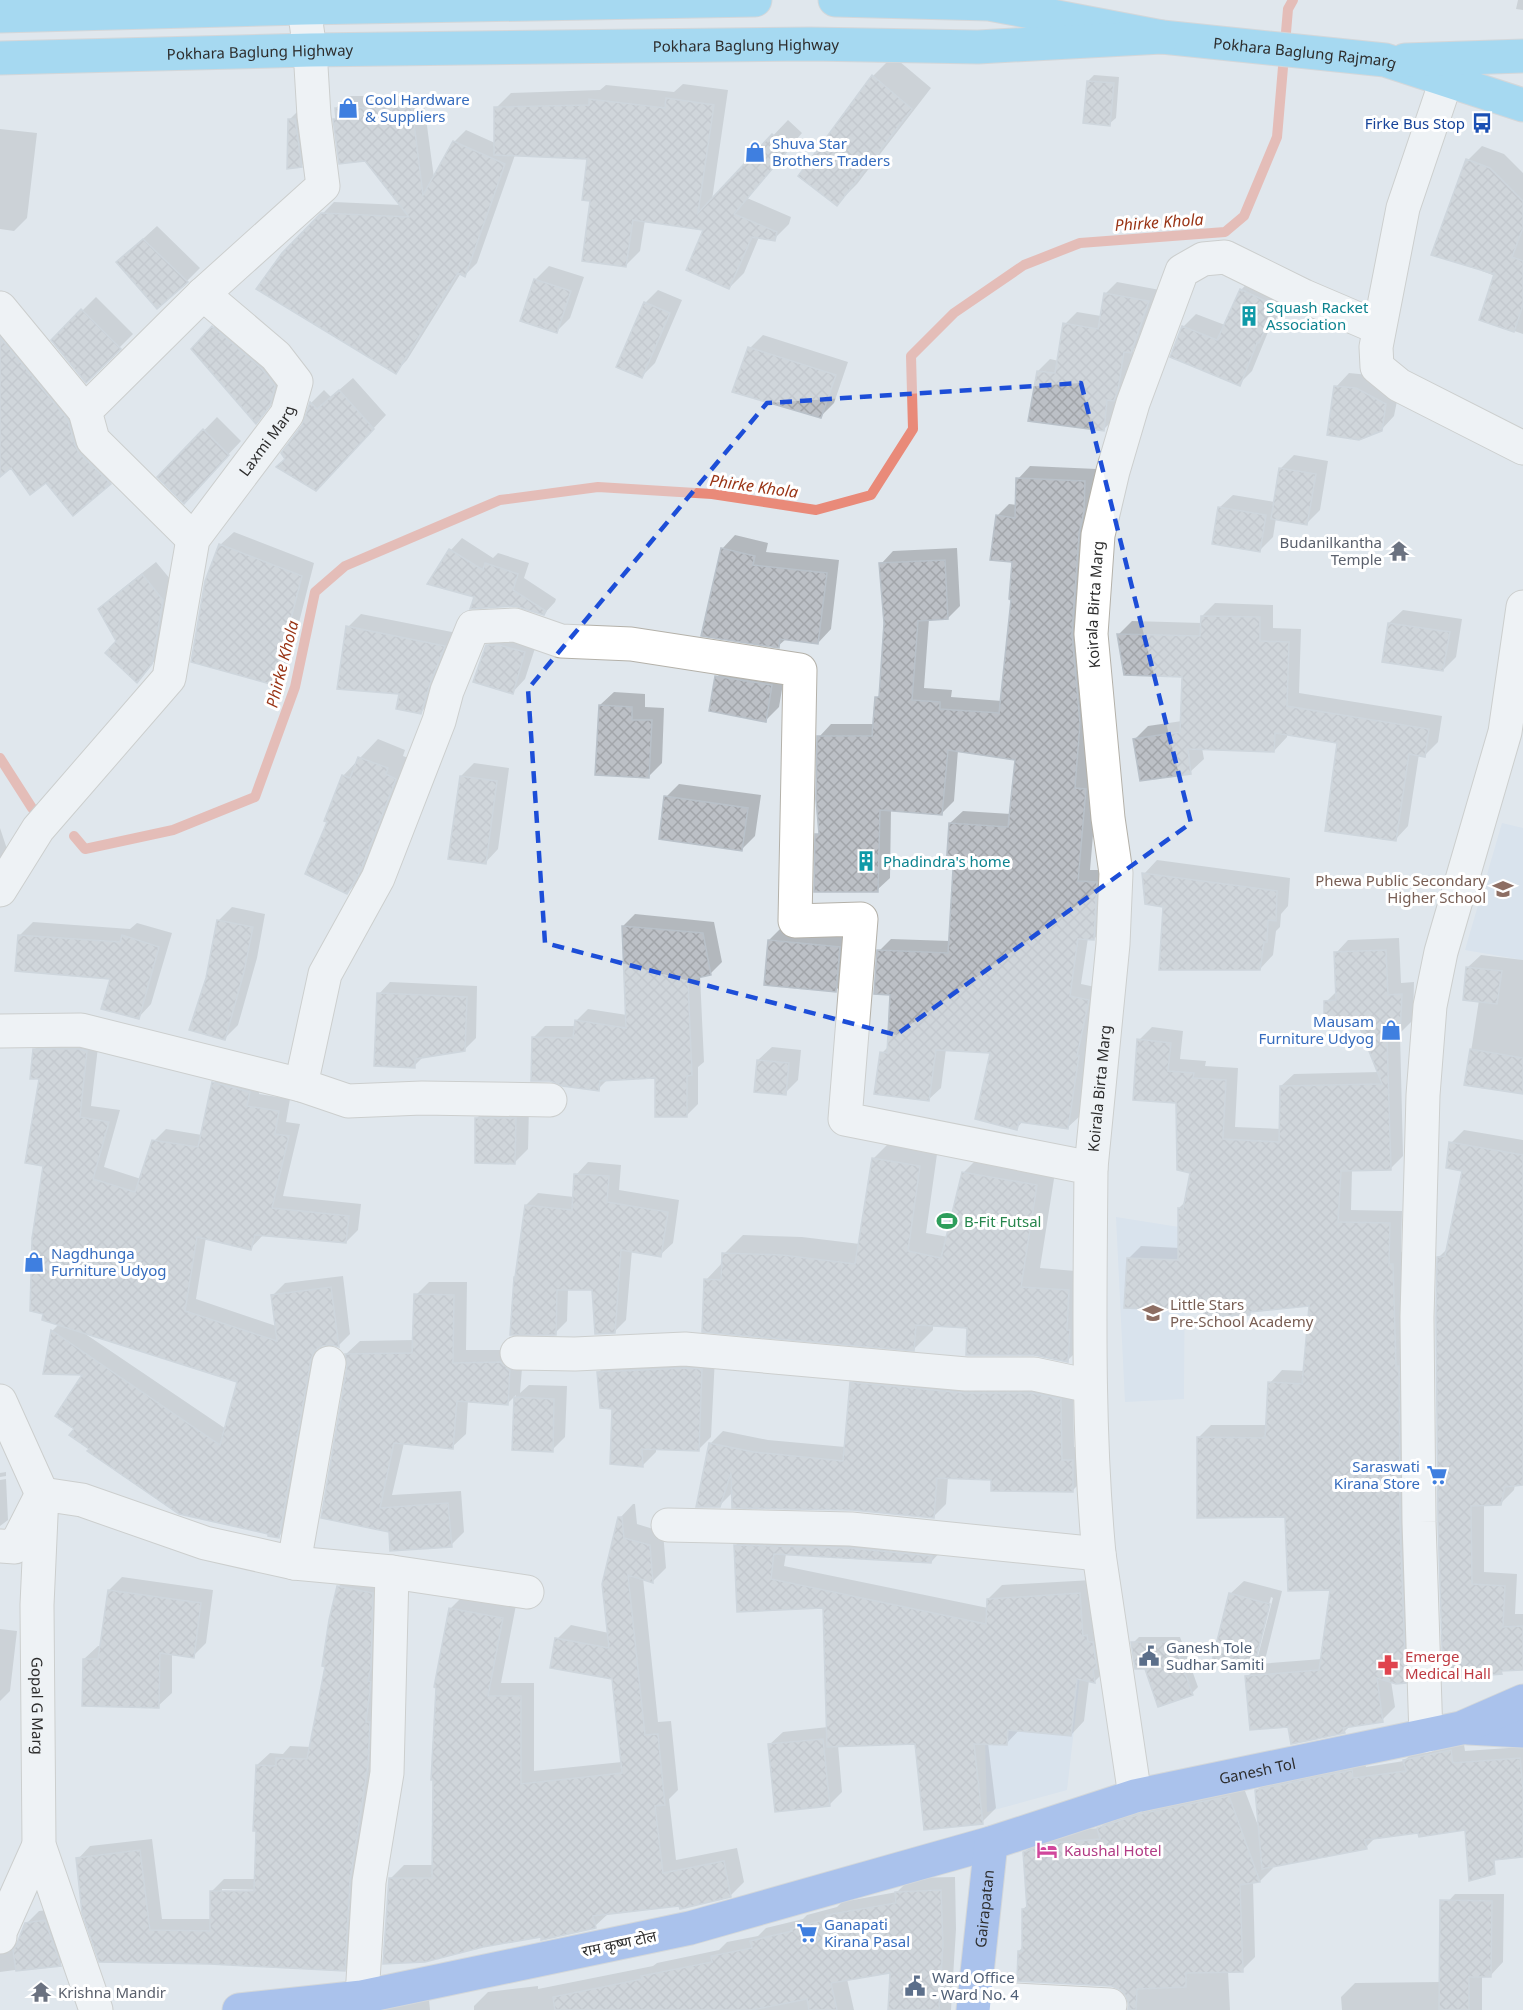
<svg xmlns="http://www.w3.org/2000/svg" width="1523" height="2010" font-family="'Noto Sans','Noto Sans Devanagari',sans-serif">
	<defs>
		<pattern id="building-cross-hatch" width="8" height="8" patternUnits="userSpaceOnUse" patternTransform="scale(1.5)"><rect width="8" height="8" fill="#bcc0c6"/><path d="M0 0l8 8M0 8l8-8" fill="none" stroke="#a2a5aa"/></pattern>
	</defs>
	<rect width="100%" height="100%" fill="#e0e7ed"/>
	<path fill="#d0ddee" d="M1502 823 1523 828V960L1465 950Z
		M1116 1217 1185 1228 1184 1399 1125 1402Z
		M983 1665 1080 1677 1067 1790 987 1812Z"/>
	<path fill="#0003" fill-rule="evenodd" d="M1518 0H1523V10L1516 9Z
		M893 56 931 88 857 184 837 204 873 76Z
		M1094 75 1119 77 1116 118 1109 124 1088 81Z
		M683 84 728 90 712 200 788 120 802 133 747 198 791 217 789 224 774 239 759 237 744 273 729 288 705 229 645 220 640 251 625 266 592 200 588 157 515 155 477 263 465 275 461 273 407 360 395 372 283 254 334 202 401 205 335 120 337 117 336 108 348 96H423L434 178 454 142 466 130 495 143 496 108 511 93 600 90 606 85 674 92Z
		M303 106 314 153 301 166 290 119Z
		M0 129 37 133 27 218 14 231 0 229Z
		M1482 146 1504 154 1523 173V334L1480 319 1495 276 1482 271 1468 160Z
		M157 226 200 268 187 281 132 249Z
		M549 266 584 277 570 318 557 331 535 280Z
		M1254 276 1288 292 1272 328 1268 332 1252 371 1239 384 1183 327 1196 314 1225 325 1241 290Z
		M1117 282 1160 290 1143 340 1134 349 1126 388 1118 395 1115 418 1103 430 1038 371 1050 359 1059 361 1065 324 1077 312 1101 316 1105 294Z
		M658 290 682 300 655 363 642 376 645 303Z
		M96 297 133 334 86 381 53 340Z
		M226 314 283 391 256 422 193 349Z
		M0 329 123 470 110 483 11 466 0 475Z
		M763 335 848 362 834 403 821 416 750 348Z
		M1349 373 1369 375 1399 391 1394 416 1381 430 1336 387Z
		M353 378 386 415 329 476 304 426 311 403 324 390 331 397Z
		M217 417 241 441 197 488 159 477Z
		M1294 455 1328 461 1320 510 1307 523 1276 518 1273 537 1260 550 1219 508 1233 495 1275 502 1281 468Z
		M1030 466 1097 469 1092 710 1087 776 1098 777 1090 870H1108L1106 926 1094 939 1088 938 1081 984 1100 988 1080 1116 1067 1128 1023 1121 1017 1128 992 1052 946 1049 941 1088 928 1100 882 1053 889 1046 892 994 879 951 891 939 950 941 954 868 950 823 963 811 1011 814 1016 758 958 750 954 801 942 813 891 809 890 878 877 890 817 835 820 832 819 737 831 724H875L877 698 881 693 885 623 881 564 893 551 957 548 960 606 948 618 929 619 924 688 952 690 951 697 1002 701 1012 598 1014 561 997 516 1009 504 1017 505 1018 479Z
		M234 532 314 563 287 670 274 683 220 545Z
		M735 535 768 543 766 552 839 560 831 629 818 643 786 639 778 646 722 549Z
		M462 538 493 558 498 553 529 563 524 578 556 599 555 602 544 614 429 583 451 550Z
		M156 562 176 586 165 649 137 681 100 609 113 596Z
		M1215 603 1273 605V628L1301 629 1299 693 1442 716 1438 742 1425 755 1419 754 1408 826 1395 840 1339 742 1287 734V737L1274 751 1202 748 1204 759 1190 772 1135 739 1148 726 1182 721 1184 676 1119 634 1132 621 1202 623V616Z
		M1403 610 1462 619 1456 657 1443 670 1389 623Z
		M361 614 457 633 434 699 421 712 401 693 348 627Z
		M501 632 538 639 525 679 512 693 487 646Z
		M730 663 785 672 779 707 766 720 717 677Z
		M614 692 645 694V707L664 708 662 763 649 776 600 705Z
		M378 739 405 750 403 756 414 760 366 874 347 893 329 821 343 776Z
		M474 763 509 768 498 849 485 863 461 776Z
		M679 784 761 795 755 836 742 849 666 797Z
		M0 828 7 849 0 860Z
		M1157 860 1290 878 1288 906 1281 914 1280 927 1276 931 1273 955 1260 969 1165 905 1144 874Z
		M232 907 265 914 257 958 238 1025 225 1038 207 978 218 921Z
		M635 914 714 922 722 962 710 974 700 976 704 1062 698 1067V1104L686 1116 656 1076 608 1079 598 1089 533 1038 545 1026H576V1021L588 1009 627 1015 623 926Z
		M33 922 130 929 137 923 172 933 151 1004 138 1018 112 978 20 935Z
		M782 927 853 934 849 977 836 990 769 940Z
		M1399 938 1401 983 1414 982 1413 1020 1400 1033 1403 1156 1390 1169 1352 1170 1351 1210 1402 1211 1401 1252H1406L1418 1668 1405 1681H1391L1395 1707 1382 1720 1351 1725 1344 1732 1289 1725 1247 1677 1254 1670 1214 1660 1230 1594 1244 1581 1282 1591 1266 1656 1258 1664 1322 1659 1331 1588 1286 1516 1198 1438 1211 1425H1267L1270 1383 1282 1370 1305 1371 1310 1305 1253 1310 1250 1313 1206 1309 1128 1259 1141 1246 1180 1248 1179 1208 1186 1201 1192 1172 1177 1102 1139 1040 1152 1027 1183 1031 1180 1059 1206 1061 1205 1066 1238 1068 1235 1127 1281 1129V1086L1294 1074 1379 1072 1360 1024 1326 1002 1337 991 1336 953 1348 940ZM1271 1597 1273 1598 1258 1656H1255Z
		M1481 955 1523 960V1093L1466 1084 1479 1000 1468 967Z
		M390 982 477 986 476 1038 464 1050 424 1056 414 1066 379 994Z
		M47 1038 99 1039 91 1106 120 1110 104 1167 141 1179 154 1141 166 1129 202 1135 213 1083 225 1071 261 1080 259 1094 290 1099 286 1122 300 1124 283 1196 361 1204 358 1230 346 1242 263 1235 250 1249 206 1237 196 1299 276 1326 273 1295 285 1283 343 1276 350 1334 338 1346 323 1344 322 1346 291 1524 279 1536 91 1449 76 1428 84 1373H44L52 1331 59 1324 45 1165 41 1078 34 1050ZM84 1333 239 1381 226 1429Z
		M772 1047 801 1050 798 1080 785 1093 758 1060Z
		M490 1105 529 1106 528 1149 515 1162 477 1118Z
		M1464 1130 1523 1140V1483L1515 1484 1514 1490 1501 1503 1484 1504V1572L1517 1574 1515 1614H1523V1669H1504L1501 1672 1444 1678 1439 1257 1448 1248 1464 1169 1451 1143Z
		M893 1139 938 1147 926 1233 948 1237 963 1173 982 1154 1056 1166 1040 1268 1087 1272 1086 1342 1068 1360 969 1327 933 1325V1330L914 1349 706 1280 723 1262 724 1254 743 1235 802 1237 860 1244 874 1158Z
		M588 1162 621 1165 619 1190 679 1200 673 1243 660 1255 632 1250 626 1320 614 1332 593 1288 568 1289 567 1321 555 1333 526 1205 538 1193 574 1197 576 1175Z
		M429 1282H467L466 1350H515L523 1356 520 1393 529 1385 567 1386 565 1437 552 1450 514 1449 516 1395 507 1404 468 1400 466 1434 452 1447 404 1443 392 1495 461 1491 464 1532 451 1545 323 1517 349 1366 346 1354 360 1341 414 1340 416 1295Z
		M715 1357 711 1437 698 1450 656 1448V1452L643 1465 613 1407 599 1372 612 1359Z
		M864 1370 1073 1386 1074 1447 1086 1448 1085 1478 1072 1491 993 1478 948 1477 946 1504 933 1517 733 1492 719 1506 710 1444 723 1431 768 1440 845 1447 851 1383Z
		M6 1472V1476L0 1477V1473Z
		M6 1479 8 1520 0 1526V1480Z
		M633 1504H635L637 1524 663 1532 666 1568 653 1581 643 1578 658 1722 671 1721 678 1790 669 1799 676 1860 737 1848 744 1882 730 1896 681 1904 609 1913 595 1926 542 1936 390 1879 404 1865H433L450 1609 464 1595 516 1605 501 1683H534V1771L622 1762 613 1678 557 1639 571 1625 609 1633 620 1518Z
		M749 1532 944 1548 931 1562 786 1554 784 1566 988 1608V1599L1002 1585 1093 1580 1108 1668 1094 1682 1089 1680 1084 1721 1071 1735 1020 1729 1006 1744 988 1743 996 1808 982 1822 916 1743 838 1745 842 1792 829 1805 769 1745 783 1732 828 1727 825 1607 738 1611 735 1546Z
		M351 1574 385 1581 383 1654 357 1958 344 1971 210 1962 100 1960 78 1859 90 1846 152 1839 162 1919H212V1891L224 1879H256L257 1765 270 1753 283 1754 290 1746 311 1747 338 1587ZM222 1889 261 1890V1893L222 1892Z
		M122 1577 213 1590 206 1643 193 1656 172 1653V1693L158 1706 84 1659 98 1646H101L109 1590Z
		M0 1629 17 1631 10 1691 0 1701Z
		M1139 1637H1180L1198 1687 1192 1693 1146 1668 1133 1643Z
		M1463 1738 1465 1751 1523 1747V1855L1466 1828 1420 1831 1376 1837 1366 1847 1272 1866 1273 1868 1260 1881 1253 1882 1255 1957 1242 1970 1228 1971 1230 2010H1128L1130 2005 1128 1996 1122 1988 1019 1951 1023 1947V1909L1029 1904 1024 1853 1038 1839 1065 1831 1100 1828 1112 1815 1242 1783 1259 1828 1256 1791 1269 1778 1364 1758 1366 1767 1404 1761 1417 1748Z
		M955 1877 956 1929 951 2010H889L892 1971 847 1979 854 2010H474V2006L488 1992 538 1986V1989L653 1966 657 1963 719 1950 727 1942 758 1936 766 1928 803 1919 807 1915 837 1907 842 1902 897 1892 911 1878Z
		M1455 1894H1504L1503 1962 1490 1976 1482 1975V2010H1342L1341 1997 1355 1983 1441 1982 1442 1908Z
		M58 1909 72 1952 60 1964 0 1972V1938L13 1944 19 1942 26 1924 39 1911Z
		M429 2000 430 2010H321Z"/>
	<g fill="none" stroke-linecap="round" stroke-linejoin="round">
		<path stroke="#e98a79" stroke-width="10" d="M0 758 32 808
			M74 836 85 849 173 830 255 797 295 687 315 592 345 566 500 500 598 487 712 494 816 510 871 495 913 429 911 356 954 313 1024 265 1080 243 1225 232 1244 216 1277 137 1288 9 1293 0"/>
	</g>
	<path fill="url(#building-cross-hatch)" stroke="#b9c1c9" stroke-width="1.5" d="M872 75 912 109 837 206 798 176Z
		M1087 81 1114 83 1110 126 1083 123Z
		M666 98 714 105 698 213 772 134 789 149 734 214 777 232 775 241 752 237 729 289 686 270 703 230 633 220 626 267 582 261 590 201 582 200 587 159 494 155V107L589 105V99L665 108Z
		M412 107 423 195 453 141 505 164 465 277 458 273 396 374 256 289 282 253 321 213 409 217 365 161 339 164 333 119H336L335 108Z
		M288 119H295L302 167 287 169Z
		M1466 159 1490 168 1523 201V228L1512 257 1523 261V305L1514 332 1479 320 1494 274 1431 255Z
		M143 239 188 282 157 309 116 262Z
		M534 279 571 291 557 333 520 321Z
		M1240 289 1276 306 1259 343H1257L1240 386 1170 357 1182 326 1217 340Z
		M1104 293 1149 301 1131 353 1124 352 1118 390 1114 401 1107 400 1104 431 1028 421 1037 371 1055 373 1063 323 1098 329Z
		M644 302 670 313 642 378 616 367Z
		M81 309 121 349 86 383 51 340Z
		M212 326 262 369 275 386 270 406 256 424 191 349Z
		M0 337 68 420 75 445 79 453 111 484 73 516 46 483 30 495 11 468 0 477Z
		M748 347 836 375 821 418 732 392Z
		M1334 386 1356 388 1386 404 1382 431 1359 440 1327 435Z
		M339 390 374 429 316 491 276 467 285 459 281 453 302 425 310 402 317 409Z
		M203 429 229 455 184 504 157 477Z
		M1279 468 1316 474 1307 525 1271 519Z
		M1016 478 1085 481 1084 511 1079 534 1072 633 1080 723 1075 788 1086 789 1078 881 1097 882 1094 940 1078 939 1070 996 1089 1000 1077 1056H1079L1068 1129 1019 1122 1017 1130 975 1119 990 1053 936 1050 929 1101 874 1094 880 1052 887 1053 890 995 874 994 877 950 948 953 953 869H946L949 823 1008 827 1015 760 948 750 942 815 880 810 878 892H814L815 834H819L816 799 817 736H872L875 697H879L884 623 879 563 945 560 948 619 918 621 912 700 940 702V709L999 713 1011 600 1009 599 1012 562 990 560 996 515 1015 518Z
		M1218 507 1266 515 1260 552 1212 544Z
		M219 544 302 576 274 685 191 662 205 581Z
		M721 548 755 556 753 565 827 573 818 644 780 639 779 648 701 636Z
		M449 549 483 570 485 563 518 574 513 590 546 611 544 615 515 606 470 609 474 597 427 584Z
		M142 574 163 600 152 664 137 683 105 653 116 641 98 609Z
		M1201 616 1260 617V641L1289 642 1287 706 1429 729 1425 757 1409 754 1396 841 1325 831 1337 743 1275 733 1274 752 1188 749 1191 774 1140 781 1133 739 1180 732 1182 677 1124 675 1117 634 1200 636Z
		M1388 623 1450 632 1443 671 1382 662Z
		M346 626 445 646 430 684 421 714 396 709 399 694 337 689Z
		M486 645H499L525 652 513 694 473 682Z
		M715 676 772 685 766 722 709 711Z
		M599 705 632 707V720H652L649 778 595 775Z
		M358 757 388 768 386 774 396 779 361 870 347 894 305 874 327 822 324 821 342 775 350 778Z
		M460 776 497 781 486 864 448 859Z
		M664 796 748 808 742 851 659 839Z
		M1142 873 1277 891 1276 921 1268 920 1267 942H1264L1260 970H1159L1163 907 1145 904Z
		M217 920 253 927 244 972 225 1040 189 1030 206 978Z
		M622 926 703 933 711 975 688 980 692 1075 687 1076V1117H655V1078L600 1081 599 1091 562 1086 550 1081H531L532 1037 573 1038 575 1020 626 1028Z
		M18 935 120 942 122 935 159 947 139 1019 101 1009 110 979 15 971Z
		M768 940 840 947 836 992 764 985Z
		M1386 950 1388 995 1402 994 1400 1034 1387 1037 1391 1170 1341 1171 1338 1222 1390 1223 1389 1264H1393L1396 1366H1399L1400 1522 1406 1683 1396 1684 1377 1678 1383 1722 1343 1728 1345 1733 1291 1744 1288 1727 1250 1730 1245 1676 1319 1670 1330 1590 1288 1591 1285 1517 1197 1518V1437L1265 1438 1268 1382 1302 1384 1309 1306 1250 1312V1315L1204 1317V1311L1124 1308 1127 1258 1178 1260V1208L1183 1209 1190 1173 1177 1170 1176 1103 1133 1100 1137 1039 1171 1043 1168 1071 1194 1073 1193 1078 1226 1080 1223 1139 1279 1142 1280 1086 1382 1084 1359 1026 1324 1028V1001L1336 1000 1334 952Z
		M1466 967 1502 971 1497 1004 1463 1000Z
		M377 993 467 997 465 1051 415 1059V1068L374 1066Z
		M33 1049H79L87 1051 80 1117 109 1122 93 1179 135 1192 152 1140 198 1147 212 1082 250 1092 247 1106 279 1111 275 1134 289 1136 272 1208 349 1216 346 1243 255 1235 251 1250 197 1237 185 1311 277 1341 271 1295 331 1287 339 1347 332 1345 322 1346 314 1351 311 1360 279 1538 268 1536V1534L179 1514 87 1451 89 1449 69 1435 74 1429 55 1416 82 1375 43 1374 51 1330 220 1445 237 1382 42 1320 43 1314 30 1311 32 1238 43 1166 25 1163 39 1079H30Z
		M1470 1049 1523 1058V1094L1464 1085Z
		M757 1060 789 1063 786 1095 754 1092Z
		M475 1118H516L515 1164 475 1163Z
		M1449 1142 1523 1155V1485L1505 1487 1501 1505 1471 1506 1472 1584 1505 1586 1503 1627 1523 1626V1670L1501 1671 1502 1674 1443 1679 1438 1522 1436 1317 1437 1257 1445 1256 1462 1171 1446 1168Z
		M872 1158 920 1166 908 1251 941 1258 962 1172 1037 1185 1021 1287 1069 1290 1067 1330H1070L1068 1362 1034 1355H966L967 1328 916 1325 914 1351 702 1332 704 1279 721 1280 722 1253 782 1255 855 1264Z
		M574 1174 609 1176 607 1202 668 1212 661 1257 621 1250 615 1333 595 1334 592 1290H557L556 1335H510L514 1277H515L525 1205 572 1210Z
		M414 1294 454 1295 453 1363 501 1362 510 1370 508 1405 457 1401 453 1449 394 1443 380 1508 448 1503 452 1547 390 1551 389 1532 321 1518 347 1366 345 1354 412 1353Z
		M685 1368 702 1369 699 1451 642 1449 643 1467 610 1464 612 1409 600 1408 597 1372Z
		M850 1382 964 1393H1032L1061 1399 1062 1460H1073V1492L991 1491V1480L937 1478 934 1518 852 1510 732 1508 731 1473 720 1507H696L709 1443 754 1452 843 1461Z
		M514 1397 554 1399 553 1452 512 1450Z
		M618 1517H622L624 1538 650 1545 653 1583 628 1575 645 1735 658 1734 665 1805 655 1806 663 1873 724 1861 731 1897 680 1909 679 1906 593 1916 596 1928 546 1939 541 1940V1937L483 1947 425 1962 383 1964 389 1878H432L433 1780H431L436 1688 434 1687 449 1608 503 1618 488 1696H521V1784L622 1773 612 1679 550 1668 555 1638 609 1648 602 1584Z
		M734 1545 850 1548 932 1556 931 1563 774 1554 771 1579 986 1624 987 1599 1080 1593 1083 1636 1087 1635 1088 1642H1093L1097 1669H1093L1095 1683 1077 1679 1071 1736 1008 1730 1007 1745 974 1744 983 1824 924 1830 915 1744 827 1747 823 1608 737 1612Z
		M337 1586 373 1593 371 1668 368 1681 371 1682 366 1722H370L368 1765 350 1881 345 1971 210 1964 99 1962 82 1913 76 1858 140 1850 150 1930 210 1931V1891H254L256 1831H253L256 1765 276 1766V1758L307 1759 325 1667 322 1666 329 1620Z
		M108 1590 201 1603 194 1658 160 1653 159 1708 82 1706 83 1659H98Z
		M1229 1593 1270 1604 1253 1671 1212 1661Z
		M1131 1642H1174L1193 1695 1158 1707 1145 1669H1135Z
		M823 1739 830 1806 775 1812 768 1744Z
		M1451 1750 1453 1763 1520 1758 1523 1789V1857L1494 1860 1495 1874 1469 1881 1465 1830 1419 1837 1418 1833 1365 1840 1367 1849 1262 1869 1255 1790 1352 1770 1353 1778 1406 1771 1403 1760Z
		M1229 1796 1260 1882 1240 1885 1243 1972 1186 1973V1987L1137 1989 1136 2010H1128L1129 2005 1126 1996 1121 1990 1112 1986 1017 1981 1018 1951H1022V1909H1027L1023 1852 1050 1843 1100 1839 1097 1828 1140 1814Z
		M941 1890 943 1944 939 2010H888L890 1973 831 1983 837 2010H809L807 1999 752 2010H555L553 1997 642 1979 641 1976 712 1962 711 1956 752 1948 750 1941 792 1931 791 1929 827 1919 826 1915 896 1903 895 1892Z
		M1440 1900 1492 1901 1491 1977H1469V2010H1439Z
		M45 1920 61 1966 16 1971 13 1950 16 1946 25 1923Z"/>
	<g fill="none" stroke-linecap="round" stroke-linejoin="round">
		<g stroke="#b4b1a9" stroke-width="35">
			<g id="minor">
				<path d="M1446 81 1403 208 1376 347 1377 367 1399 385 1523 448"/>
				<path d="M0 308 85 411"/>
				<path d="M193 539 93 440 85 411 203 294"/>
				<path id="s1" d="M0 890 38 829 169 678 193 539 287 414 296 382 276 356 203 294 323 186 314 116 310 50 304 8"/>
				<path d="M0 1031 81 1030 301 1085"/>
				<path d="M550 1100 422 1098 348 1101 301 1085 325 974 378 878 439 721 447 691 473 627 515 625 561 641 631 644 800 670 795 921 861 919 845 1119 1091 1168C1090 1297 1087 1426 1099 1554L1135 1796"/>
				<path id="s2" d="M1091 1168 1113 944 1116 873 1108 818 1091 634 1098 535 1113 471 1133 403 1182 271 1203 259 1225 257 1304 296 1379 328"/>
				<path d="M517 1353 575 1354 685 1349 966 1374H1034L1090 1386"/>
				<path id="s3" d="M0 1401 42 1494 37 1605 39 1845 96 2010"/>
				<path d="M668 1525 851 1529 1099 1554"/>
				<path d="M0 1546 15 1547 42 1494 82 1500 205 1543 294 1563 392 1572 527 1592"/>
				<path d="M294 1563 329 1363"/>
				<path d="M1426 1736 1419 1522 1417 1317 1423 1095 1430 1006 1441 952 1505 732 1523 607"/>
				<path d="M0 1937V1932L39 1845"/>
				<path d="M362 1997 369 1882 387 1773 392 1572"/>
				<path d="M975 1998 1110 2005"/>
			</g>
		</g>
		<g stroke="#c4c4c4" stroke-width="35">
			<g id="major">
				<path d="M1468 1728 1523 1731"/>
				<path id="s4" d="M239 2010 362 1997 690 1928 991 1843 1135 1796 1461 1728 1523 1701"/>
				<path id="s5" d="M973 2010 991 1843"/>
			</g>
		</g>
		<g stroke="#c4c4c4" stroke-width="35">
			<g id="highway">
				<path id="s6" d="M835 0 989 4 1162 37 1385 60 1523 105"/>
				<path d="M0 16 304 8 755 0"/>
				<path id="s7" d="M0 58 310 50 810 44 978 47 1162 37"/>
				<path d="M1405 60 1523 56"/>
			</g>
		</g>
		<use href="#minor" stroke="#fff" stroke-width="33"/>
		<use href="#major" stroke="#6895ea" stroke-width="33"/>
		<use href="#highway" stroke="#61c7f7" stroke-width="33"/>
	</g>
	<path d="M0 0H1523V2010H0ZM1081 383 1191 823 896 1035 545 943 528 689 767 403Z" fill="#e0e7ed" fill-opacity=".55" fill-rule="evenodd"/>
	<path fill="none" stroke="#1d4ed8" stroke-width="4.5" stroke-dasharray="12 8" stroke-linejoin="round" d="M1081 383 1191 823 896 1035 545 943 528 689 767 403Z"/>
	<defs>
		<g id="shop-bare" transform="scale(1.62)"><path d="M-5-2.5h2.3a2.7 3.5 0 0 1 5.4 0H5L5.5 6h-11ZM-1.5-2.5h3a1.5 2.3 0 0 0-3 0Z" fill="#3f7fe0" stroke="#fff" stroke-width="2.5" paint-order="stroke"/></g>
		<g id="bus-bare" transform="scale(1.62)"><path d="M-5-6H5V4H4V6H2V4H-2V6H-4V4H-5ZM-3.5-4V0h7V-4ZM-3.5 1.2v1.5H-2V1.2ZM2 1.2v1.5H3.5V1.2Z" fill="#1a4fb4" stroke="#fff" stroke-width="2.5" paint-order="stroke"/></g>
		<g id="building-bare" transform="scale(1.62)"><path d="M-4-6H4V6H1V3H-1V6H-4ZM-2.5-4.3h1.7v1.8h-1.7ZM.8-4.3h1.7v1.8H.8ZM-2.5-1h1.7V.8h-1.7ZM.8-1h1.7V.8H.8Z" fill="#0f9aa8" stroke="#fff" stroke-width="2.5" paint-order="stroke"/></g>
		<g id="temple-bare" transform="scale(1.62)"><path d="M0-6L5-2H3V0L6.5 2.5H4V6H1.5V3h-3V6H-4V2.5H-6.5L-3 0V-2H-5Z" fill="#6b7280" stroke="#fff" stroke-width="2.5" paint-order="stroke"/></g>
		<g id="school-bare" transform="scale(1.62)"><path d="M0-5L7-2L0 1L-7-2ZM-4 1L0 2.5L4 1V4Q0 6-4 4Z" fill="#8d6e63" stroke="#fff" stroke-width="2.5" paint-order="stroke"/></g>
		<g id="stadium-bare" transform="scale(1.62)"><path d="M0-5a6.5 5 0 1 0 0 10a6.5 5 0 1 0 0-10ZM-3.5-1.8h7v3.6h-7Z" fill="#2e9e5b" stroke="#fff" stroke-width="2.5" paint-order="stroke"/></g>
		<g id="supermarket-bare" transform="scale(1.62)"><path d="M-6-5.5h2.5l.6 2H6L4.5 2H-2.5L-4.4-4H-6ZM-1.5 3.2a1.3 1.3 0 1 0 .1 0ZM3 3.2a1.3 1.3 0 1 0 .1 0Z" fill="#3f7fe0" stroke="#fff" stroke-width="2.5" paint-order="stroke"/></g>
		<g id="civic-bare" transform="scale(1.62)"><path d="M-.6-6.5H3V-4.5H.6V-3L4-1V1h2V6H-6V1h2V-1L-.6-3ZM-1.2 2.5V6h2.4V2.5Z" fill="#5c6f8a" stroke="#fff" stroke-width="2.5" paint-order="stroke"/></g>
		<g id="pharmacy-bare" transform="scale(1.62)"><path d="M-2-6h4v4h4v4h-4v4h-4v-4h-4v-4h4Z" fill="#e0444e" stroke="#fff" stroke-width="2.5" paint-order="stroke"/></g>
		<g id="hotel-bare" transform="scale(1.62)"><path d="M-6-4.5h1.5V1H6V5H4.5V3h-9V5H-6ZM-4 0a1.8 1.8 0 1 1 3.6 0ZM.5 0V-2.5h3Q6-2.5 6 0Z" fill="#d1479c" stroke="#fff" stroke-width="2.5" paint-order="stroke"/></g>
	</defs>
	<g fill-rule="evenodd">
		<use href="#shop-bare" x="348" y="108"/>
		<use href="#bus-bare" x="1482" y="123"/>
		<use href="#shop-bare" x="755" y="152"/>
		<use href="#building-bare" x="1249" y="316"/>
		<use href="#temple-bare" x="1399" y="551"/>
		<use href="#building-bare" x="866" y="861"/>
		<use href="#school-bare" x="1503" y="889"/>
		<use href="#shop-bare" x="1391" y="1030"/>
		<use href="#stadium-bare" x="947" y="1221"/>
		<use href="#shop-bare" x="34" y="1262"/>
		<use href="#school-bare" x="1153" y="1313"/>
		<use href="#supermarket-bare" x="1437" y="1475"/>
		<use href="#civic-bare" x="1149" y="1656"/>
		<use href="#pharmacy-bare" x="1388" y="1665"/>
		<use href="#hotel-bare" x="1047" y="1850"/>
		<use href="#supermarket-bare" x="807" y="1933"/>
		<use href="#civic-bare" x="915" y="1986"/>
		<use href="#temple-bare" x="41" y="1992"/>
	</g>
	<g text-anchor="middle" dominant-baseline="central" stroke-width="6" stroke-linejoin="round" paint-order="stroke">
		<g font-size="15" fill="#2d2d2d" stroke="#fff">
			<text stroke="none"><textPath href="#s7" startOffset="746">Pokhara Baglung Highway</textPath></text>
			<text stroke="none"><textPath href="#s7" startOffset="260">Pokhara Baglung Highway</textPath></text>
			<text stroke="none"><textPath href="#s6" startOffset="474">Pokhara Baglung Rajmarg</textPath></text>
			<text stroke="none"><textPath href="#s1" startOffset="536">Laxmi Marg</textPath></text>
			<text stroke="none"><textPath href="#s2" startOffset="566">Koirala Birta Marg</textPath></text>
			<text stroke="none"><textPath href="#s2" startOffset="80">Koirala Birta Marg</textPath></text>
			<text stroke="none"><textPath href="#s3" startOffset="314">Gopal G Marg</textPath></text>
			<text stroke="none"><textPath href="#s4" startOffset="1048">Ganesh Tol</textPath></text>
			<text stroke="none"><textPath href="#s5" startOffset="102">Gairapatan</textPath></text>
			<text transform="translate(619 1943) rotate(-12)">राम कृष्ण टोल</text>
		</g>
		<g font-size="15" fill="#366cbe" stroke="#fff" text-anchor="start">
			<text x="365" y="99">Cool Hardware<tspan x="365" dy="17">&amp; Suppliers</tspan></text>
			<text x="772" y="143">Shuva Star<tspan x="772" dy="17">Brothers Traders</tspan></text>
			<text x="1374" y="1021" text-anchor="end">Mausam<tspan x="1374" dy="17">Furniture Udyog</tspan></text>
			<text x="51" y="1253">Nagdhunga<tspan x="51" dy="17">Furniture Udyog</tspan></text>
			<text x="1420" y="1466" text-anchor="end">Saraswati<tspan x="1420" dy="17">Kirana Store</tspan></text>
			<text x="824" y="1924">Ganapati<tspan x="824" dy="17">Kirana Pasal</tspan></text>
		</g>
		<g font-size="15" fill="#164399" stroke="#fff" text-anchor="end">
			<text x="1465" y="123">Firke Bus Stop</text>
		</g>
		<g font-size="15" fill="#0d838f" stroke="#fff" text-anchor="start">
			<text x="1266" y="307">Squash Racket<tspan x="1266" dy="17">Association</tspan></text>
			<text x="883" y="861">Phadindra's home</text>
		</g>
		<g font-size="15" fill="#5b616d" stroke="#fff" text-anchor="end">
			<text x="1382" y="542">Budanilkantha<tspan x="1382" dy="17">Temple</tspan></text>
			<text x="58" y="1992" text-anchor="start">Krishna Mandir</text>
		</g>
		<g font-size="15" fill="#785e54" stroke="#fff" text-anchor="end">
			<text x="1486" y="880">Phewa Public Secondary<tspan x="1486" dy="17">Higher School</tspan></text>
			<text x="1170" y="1304" text-anchor="start">Little Stars<tspan x="1170" dy="17">Pre-School Academy</tspan></text>
		</g>
		<g font-size="15" fill="#27864d" stroke="#fff" text-anchor="start">
			<text x="964" y="1221">B-Fit Futsal</text>
		</g>
		<g font-size="15" fill="#4e5e75" stroke="#fff" text-anchor="start">
			<text x="1166" y="1647">Ganesh Tole<tspan x="1166" dy="17">Sudhar Samiti</tspan></text>
			<text x="932" y="1977">Ward Office<tspan x="932" dy="17">- Ward No. 4</tspan></text>
		</g>
		<g font-size="15" fill="#be3a42" stroke="#fff" text-anchor="start">
			<text x="1405" y="1656">Emerge<tspan x="1405" dy="17">Medical Hall</tspan></text>
		</g>
		<g font-size="15" fill="#b23c85" stroke="#fff" text-anchor="start">
			<text x="1064" y="1850">Kaushal Hotel</text>
		</g>
		<g font-size="16" font-style="italic" fill="#993314" stroke="#fff">
			<text transform="translate(1159 222) rotate(-4)">Phirke Khola</text>
			<text transform="translate(754 486) rotate(8)">Phirke Khola</text>
			<text transform="translate(282 664) rotate(-76)">Phirke Khola</text>
		</g>
	</g>
</svg>
